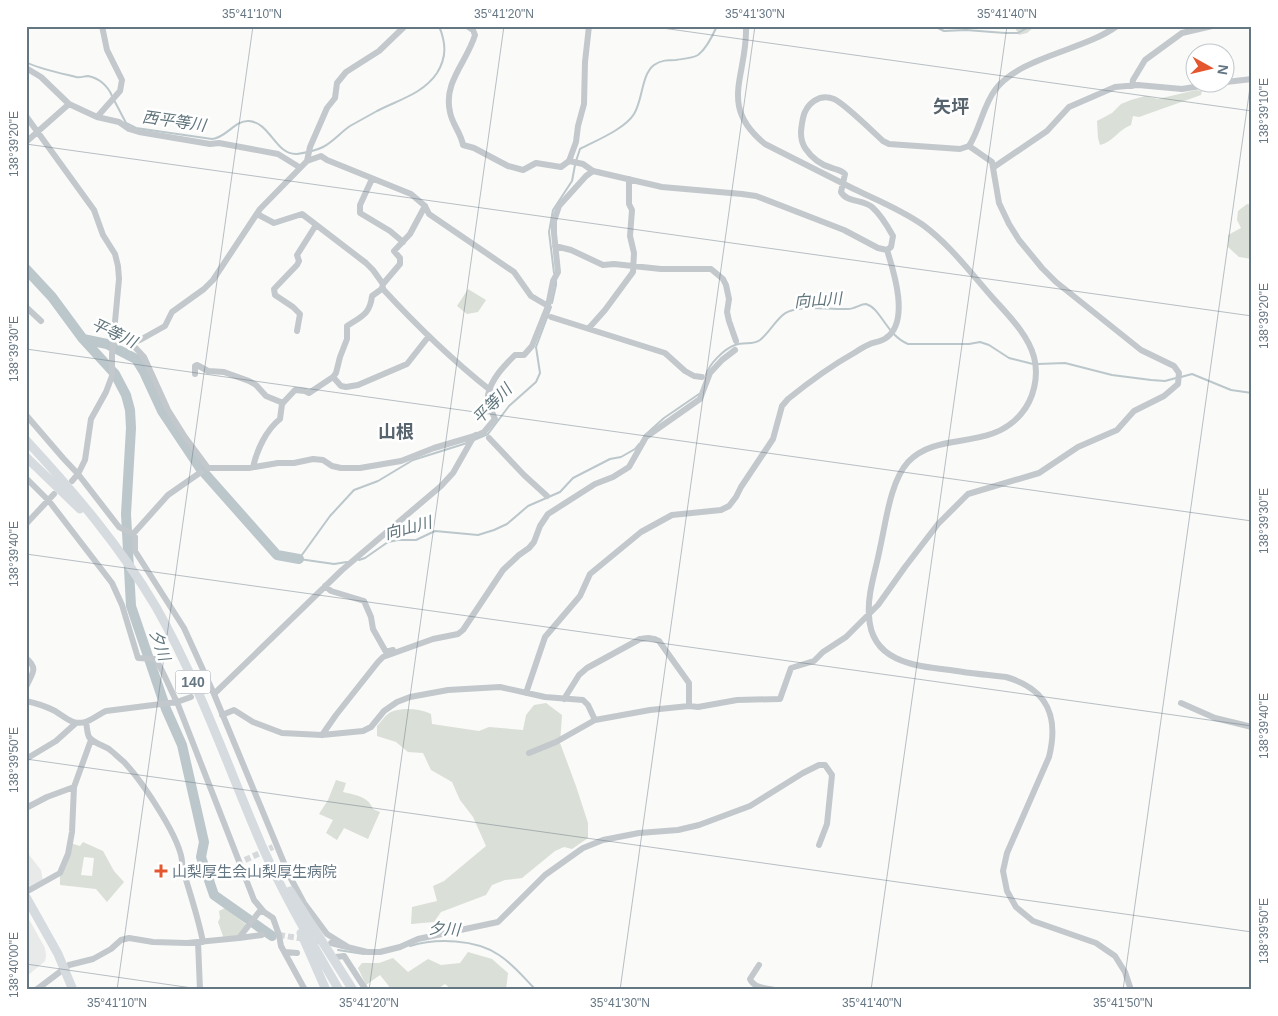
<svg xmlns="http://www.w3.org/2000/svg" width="1278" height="1016" font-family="Arial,'Noto Sans JP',sans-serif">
	<rect width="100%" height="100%" fill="#fafaf8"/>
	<path fill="#e8e9e9" d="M26 851 41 870 43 881 26 892Z
		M26 914 45 948 46 956 45 961 26 977Z"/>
	<path fill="#dadfd7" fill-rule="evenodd" d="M1014 26H1035L1027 33 1019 35Z
		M1196 90 1202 91 1201 95 1139 117 1133 116 1131 125C1119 129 1113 142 1100 145L1098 138 1097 121 1112 113 1121 104 1131 100 1145 96 1158 99Z
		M1247 204 1252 205V259L1239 257 1228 247V235L1241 228 1237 220 1238 211Z
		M468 289 486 300 478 312 467 314 457 306Z
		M546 703 562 715 560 743 576 786 588 823V838L572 849 564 847 555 851 522 878 505 880 492 885 486 895 441 912 434 922 411 924 412 907 437 901 433 886 444 881 486 846 473 817 460 800 452 782 431 770 423 753 408 752 396 742 377 736V726C381 722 386 714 391 712 403 707 420 709 431 714L432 724 479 731 489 727 523 730 526 715 534 705Z
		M336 780 346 783 343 792C355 795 368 796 373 809L380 812 368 839 344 828 337 840 326 833 333 820 319 814 328 800Z
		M83 842 103 851 114 871 124 882 107 902 96 889 60 885V873L70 843 80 846ZM84 857 94 858 92 876 81 875Z
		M225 908 248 926 239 938 224 939 218 922 220 918 219 911Z
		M468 952 492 959 508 973 506 990H452L445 984 436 990H392L380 975 366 985 358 968 362 963H379L393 958 408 972 428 959 441 965 460 963Z"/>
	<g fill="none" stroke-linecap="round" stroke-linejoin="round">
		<path stroke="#bbc7cb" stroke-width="2" d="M934 26 944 31 966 30 1005 33H1018L1030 26
			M26 62C36 68 64 74 76 77 81 78 84 76 88 76 99 78 108 86 112 96
			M114 100 126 123 136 128 212 139C226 138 235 120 249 121 271 123 275 155 297 154 304 153 317 150 323 147 333 142 341 132 350 126 359 121 368 116 377 111 398 100 423 94 437 73 447 57 446 43 439 26
			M576 161 580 149C595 141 625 129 634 114 643 100 641 75 654 65 661 60 668 60 676 60 682 59 693 58 698 55 706 49 713 35 717 26
			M554 273 549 232 553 210 572 181 575 165
			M552 303 556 285V281
			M1038 364 1065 363 1112 375 1151 380 1165 381 1176 378
			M706 375C709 364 724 349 735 345 744 341 752 346 760 340 770 332 779 314 790 311 808 305 830 310 848 309 855 309 860 304 866 304 881 308 886 335 908 344H969L980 342 989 345 1009 358 1033 364
			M1181 377 1192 374 1231 390 1252 393
			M644 436 664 418 699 394
			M474 440 488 434 509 406 536 382 540 373 536 347 551 307
			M359 560 365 558 388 542 398 540H416L435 531 478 535 494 530 507 524 528 506 560 492 573 478 610 459 621 457 635 449 639 444
			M347 562 334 564 299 559 330 516 354 490 378 481 413 460 467 443
			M410 946C436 938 476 939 499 955 513 964 524 978 536 990
			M338 950 364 954"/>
		<path stroke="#bbc7cb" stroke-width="10" d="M26 269 52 297 83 339 107 344 136 359 144 372 162 411 200 468 277 555 299 559
			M83 339 115 374 126 395 130 410 131 428 126 514 131 606 166 709 182 745 204 842 201 857 214 895 272 936"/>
		<path stroke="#d5d9db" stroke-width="6" stroke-dasharray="6 3" stroke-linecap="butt" d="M245 860 273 847
			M279 935 325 942"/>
		<path stroke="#c3c8cc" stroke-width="6" d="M467 26 473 30 475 35C467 62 443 82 450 112 452 124 461 133 463 145L474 148 508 166 523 170 536 163 561 167 569 161 576 142 578 126 584 104 585 62 589 26
			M746 26C748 76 717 105 765 144 795 159 824 174 854 189 877 200 902 210 923 225 950 245 970 272 992 297 1007 314 1028 334 1034 357 1039 376 1034 399 1021 414 989 452 938 430 908 462 890 482 886 522 880 548 876 570 867 594 869 616 871 662 915 666 950 670 968 673 987 675 1006 677 1048 689 1059 717 1049 757L1007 853 1003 871 1007 891 1016 907 1033 921 1096 943 1115 956 1125 972 1131 990
			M26 68 41 77 69 104 97 117 119 122 129 129 139 132 210 144 219 143 278 154 299 167
			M1226 82 1252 79
			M1132 86 1133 80 1145 60 1182 33 1212 26
			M26 116 94 210 103 235 115 254 118 266 119 279 112 354V376L106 392 91 419 85 460 78 474 72 481
			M97 117 120 91 122 80 107 50 102 26
			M26 142 69 104
			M969 146C980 129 983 106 995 90 1019 57 1083 51 1117 26
			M307 161 321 156 327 160 411 194 425 206 429 214 514 272 531 296 548 306
			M569 161 583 164 593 171 662 187 742 194 756 196 844 230 878 248 887 250
			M994 167 1047 131 1069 107 1115 87 1138 85 1182 89 1225 82
			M372 179 360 205V213L390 231 403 242
			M425 206 410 234 394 251 400 258V264L383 284 382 288C416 325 451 359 490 390
			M257 214 274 223 302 214 366 263 373 270 383 284
			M555 246 571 250 603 265 614 264 661 269H711L723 279 726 285 729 299 727 312 729 321 736 341
			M26 307 41 321
			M551 317 665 353 685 371 694 376 702 377
			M589 328 605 310 633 272 634 253 630 236 632 210 629 204V179
			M297 331 300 314 293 307 275 295 274 289 297 265 299 261 297 255 316 225
			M114 338 131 343 140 340 165 326 172 312 204 289 213 280 260 209 307 161 310 147 327 108 335 98 337 83 346 72 379 51 405 26
			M131 343 144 357 168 410 185 437 208 468H249L278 463H294L313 459 323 460 332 466 341 468H360L401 461 434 448 478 435 484 432 495 419C492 412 487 402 488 395 491 379 504 366 515 355H524L532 346 548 306 553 281 558 272 554 233V221L559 206 586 176 593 171
			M195 374V366L197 365 208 371 224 372 249 381 256 385 266 396 283 403
			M333 377 341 386 346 387 358 385 407 364 429 336
			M26 415 63 458 78 474 119 527 133 534 135 537V551L184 628 214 694 289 875 304 903 327 934 348 947
			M489 438 524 475 547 496
			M253 467C257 450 266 430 280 419L282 404 295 390 305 391 309 393 333 377 336 373 340 357 347 339V326C360 317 370 315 372 296L383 288
			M26 478 49 501 112 583 122 605 138 658 155 659C160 663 172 694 177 702L254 900 264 912 273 918 279 935 281 946 305 990
			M26 524 54 494
			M133 534 168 495 201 472
			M325 586 331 591 364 601 371 617 373 629 386 652 393 650
			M26 658C39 669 32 673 26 687
			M526 693 545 637 580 596 590 574 641 532 672 515 721 510 729 506 736 497 741 487 773 439 782 406 788 399C809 382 831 366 854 353 859 350 863 347 868 345 873 342 881 342 886 338 910 322 894 272 887 250
			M214 694 342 570 441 486 453 473 474 436 476 435
			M564 699 579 675 587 668 640 639C647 638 653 637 659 641L689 683V706
			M26 701C35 703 45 706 53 710 63 715 72 726 85 722 92 720 99 714 106 711L177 702 191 697
			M1181 703 1215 718 1252 727
			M222 715 234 710 253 722 282 733 322 735 363 731 371 727 384 711 397 702 410 697 448 690 500 687 545 697 583 700 588 705 595 720 650 710 689 706 698 707 737 700 780 699 791 668 814 661 823 652 846 637 878 605 905 567 938 524 968 494 1039 473 1078 447 1117 430 1134 411 1164 396 1178 384 1179 373 1174 366 1141 350 1056 282 1042 268 1019 240 1009 224 999 203 992 162 969 146 960 149 889 144 883 141C872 131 845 104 834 99 819 93 806 104 803 118 801 128 799 138 805 148 811 157 821 165 832 168 837 170 841 170 845 174L841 192C847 203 863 199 872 207 880 214 888 227 893 236L891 247 887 250
			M86 722C87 727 87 733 89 737 93 743 103 745 109 749 114 753 119 758 124 762 140 779 185 843 182 866 189 891 198 916 203 942
			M322 735 336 715 378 662 383 657 433 639 458 634 463 630 503 570 519 555 529 548 534 542 540 526 548 514 595 484 613 477 629 467 646 437 700 399 710 373 722 360 735 350
			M529 753 556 742 595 720
			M26 759 56 741 76 723
			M26 808 47 797 74 787
			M26 892 60 873 68 854 72 832 74 787 91 740
			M239 938 262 935
			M198 942 200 990
			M331 943 367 952H380L400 947 418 939 498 922 545 875 583 848 603 840 639 833 678 830 699 825 750 806 803 773 819 765H825L832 775 827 824 819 845
			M285 952 297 953
			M336 957 344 956 366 990
			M759 965 750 979C754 988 765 988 774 990
			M36 990 69 965 93 959 111 949 121 940 129 938 153 942 187 943 239 938 259 912H264"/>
		<path stroke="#d6dbdf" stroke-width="9" d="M26 440C74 492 120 546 156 607 199 683 228 767 262 846 284 896 312 943 339 990
			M26 457 80 509
			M290 891 353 990
			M26 897 58 954 73 990
			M301 933 326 990"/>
	</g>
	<path fill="none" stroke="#657683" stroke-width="1" stroke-opacity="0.45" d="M648 26 1252 111M26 144 1252 316M26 349 1252 521M26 554 1252 726M26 759 1252 932M26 964 206 990M117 990 253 26M369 990 504 26M620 990 755 26M871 990 1007 26M1123 990 1252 73"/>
	<path fill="#e4572e" stroke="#fff" stroke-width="2" d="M158.5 863.5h5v5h5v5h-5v5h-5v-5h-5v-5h5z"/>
	<g text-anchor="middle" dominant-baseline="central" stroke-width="5" stroke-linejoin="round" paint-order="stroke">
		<rect fill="#fff" stroke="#939fa8" stroke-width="1" x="175.5" y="670.5" width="35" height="23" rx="4"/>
		<g font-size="14" font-weight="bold" fill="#657683">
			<text x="193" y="682">140</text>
		</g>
		<g font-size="15" fill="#657683" stroke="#fff" text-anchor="start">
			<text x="172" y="871">山梨厚生会山梨厚生病院</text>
		</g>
		<g font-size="16" font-style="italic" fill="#60757c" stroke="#fff">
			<text transform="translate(174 121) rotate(8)">西平等川</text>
			<text transform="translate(818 300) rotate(-4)">向山川</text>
			<text transform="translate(114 333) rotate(25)">平等川</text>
			<text transform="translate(492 404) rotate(-46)">平等川</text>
			<text transform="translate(408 528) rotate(-15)">向山川</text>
			<text transform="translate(160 645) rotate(71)">夕川</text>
			<text transform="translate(444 929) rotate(3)">夕川</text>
		</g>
		<g font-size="18" font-weight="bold" fill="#57646e" stroke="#fff">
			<text x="951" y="107">矢坪</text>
			<text x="396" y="432">山根</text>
		</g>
	</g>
	<rect width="1278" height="1016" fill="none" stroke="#ffffff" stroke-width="55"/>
	<g transform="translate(1210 68) rotate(98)"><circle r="24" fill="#ffffff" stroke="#c1c8cd"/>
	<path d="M0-4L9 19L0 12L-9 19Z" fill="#e4572e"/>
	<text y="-8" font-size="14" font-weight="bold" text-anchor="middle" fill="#657683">N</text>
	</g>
	<rect x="28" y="28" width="1222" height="960" fill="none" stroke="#657683" stroke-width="2"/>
	<g font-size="12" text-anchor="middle" fill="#657683">
		<text x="252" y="18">35°41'10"N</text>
		<text x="504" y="18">35°41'20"N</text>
		<text x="755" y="18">35°41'30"N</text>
		<text x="1007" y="18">35°41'40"N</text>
		<text transform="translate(1264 111) rotate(-90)" y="4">138°39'10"E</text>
		<text transform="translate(14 144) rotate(-90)" y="4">138°39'20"E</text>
		<text transform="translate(1264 316) rotate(-90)" y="4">138°39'20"E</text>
		<text transform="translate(14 349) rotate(-90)" y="4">138°39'30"E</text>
		<text transform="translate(1264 521) rotate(-90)" y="4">138°39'30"E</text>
		<text transform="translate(14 554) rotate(-90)" y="4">138°39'40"E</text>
		<text transform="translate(1264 726) rotate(-90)" y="4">138°39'40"E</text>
		<text transform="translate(14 760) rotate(-90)" y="4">138°39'50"E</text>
		<text transform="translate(1264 931) rotate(-90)" y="4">138°39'50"E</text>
		<text transform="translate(14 965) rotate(-90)" y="4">138°40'00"E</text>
		<text x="117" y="1007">35°41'10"N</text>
		<text x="369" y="1007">35°41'20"N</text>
		<text x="620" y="1007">35°41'30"N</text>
		<text x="872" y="1007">35°41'40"N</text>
		<text x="1123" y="1007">35°41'50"N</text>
	</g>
</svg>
